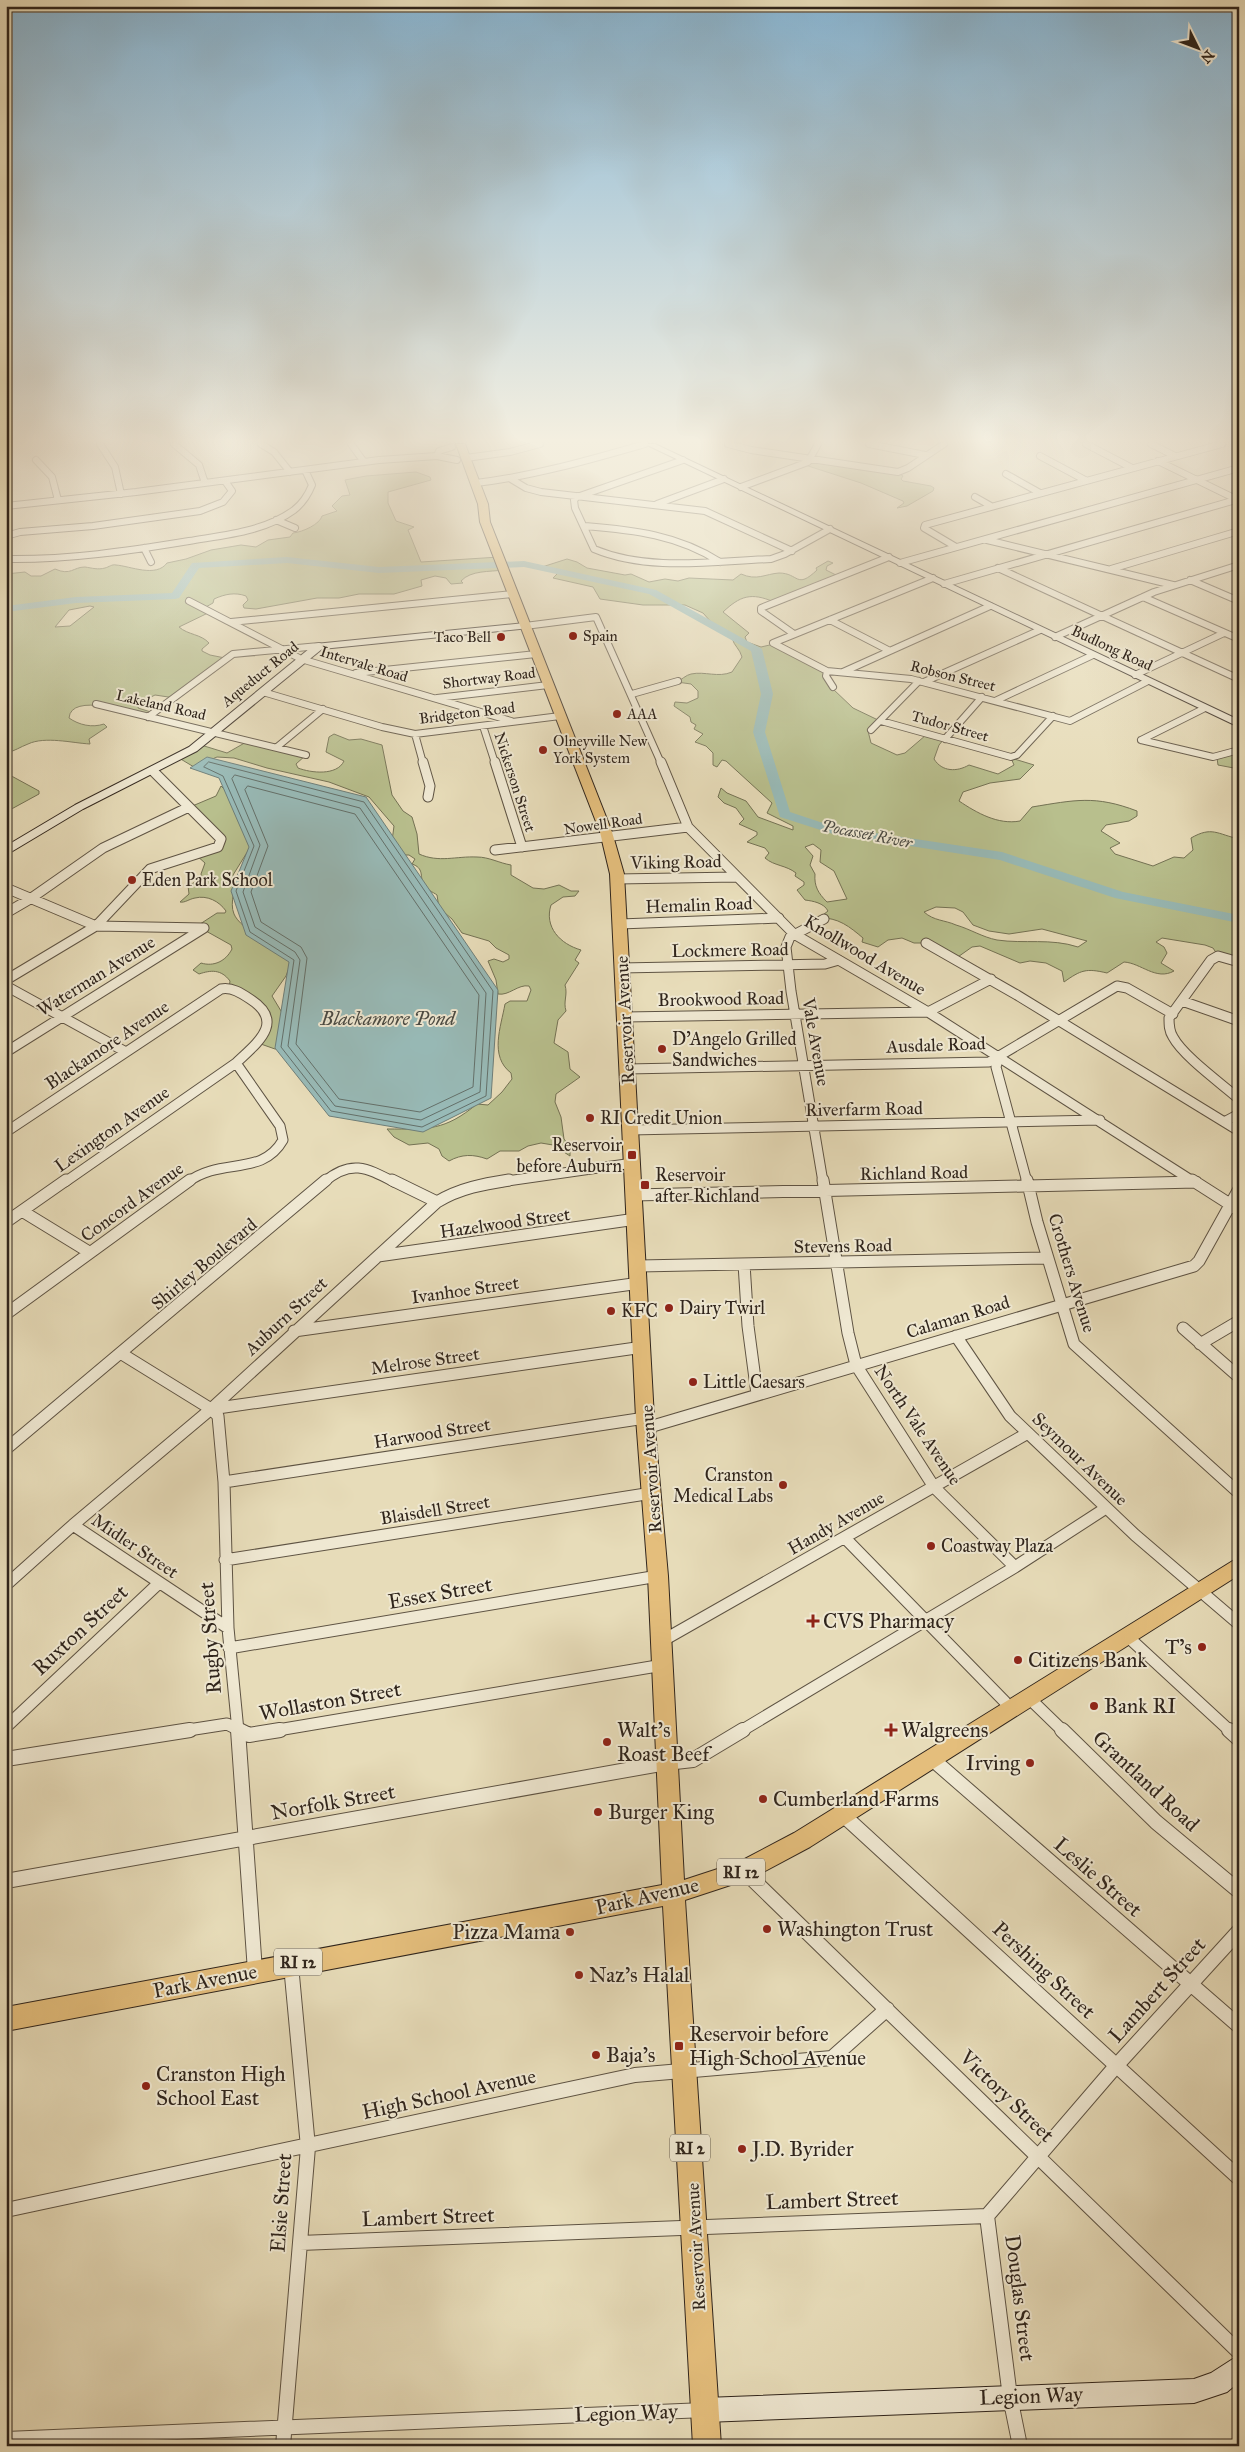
<svg xmlns="http://www.w3.org/2000/svg" width="1245" height="2452" font-family="'IM FELL Great Primer',serif">
	<rect width="100%" height="100%" fill="#e7dcb9"/>
	<filter id="stains"><feTurbulence type="fractalNoise" baseFrequency=".004" numOctaves="4"/><feColorMatrix values="0 0 0 0 .2 0 0 0 0 .09 0 0 0 0 .02 0 0 0 .5 -.17"/></filter>
	<radialGradient id="worn" r=".72"><stop offset=".6" stop-color="#630" stop-opacity="0"/><stop offset="1" stop-color="#630" stop-opacity=".3"/></radialGradient>
	<path fill="#b8bf8d" stroke="#747254" fill-rule="evenodd" d="M808 459 896 472 903 476 901 479 903 481 931 486 934 488 933 491 907 506 897 508 904 503 903 501 861 483 802 464Z
		M416 472 430 477 431 480 388 492V503L396 521 414 527 408 530 421 562 499 557 503 570C490 572 471 570 461 581L463 583 451 584 446 578 435 576 421 580 422 586 394 594H359L339 598H317L256 609 244 608 243 605 248 600 246 596C235 592 225 594 214 599L213 603 204 608 210 612 179 627C188 635 201 634 209 643L202 649V651L210 655 225 658 175 698 155 695 139 703 138 708 154 713 148 716C132 713 71 692 69 718 79 725 92 728 104 724L107 727 89 739 90 744C72 743 45 736 28 744 20 747 15 751 6 753V574L25 572 31 576H41L55 569C71 576 73 567 85 567 92 568 98 570 105 568 109 567 112 564 116 565 130 566 156 578 167 563L186 559 211 550 241 545 256 547 268 540 290 537 293 533C303 532 320 524 322 516L337 511 332 506 342 496 350 495 345 480 366 476ZM90 606 94 607 70 626 55 627 69 610Z
		M567 559 577 562 587 568 625 575 631 574 649 582 665 579 678 581 689 578 733 580 741 574C757 581 765 574 779 573 799 573 796 590 817 570L816 568 828 561 833 563 827 566 826 570 838 576 774 602C751 592 740 596 723 612L749 633 745 637 747 642 761 647 774 644 824 671 833 689 853 708 878 720 868 731 871 743 897 755 905 753 926 735 944 739 939 745 934 759C942 772 957 772 969 765L998 774 1014 765 1011 758 1034 765 1020 779 990 783 963 792 959 801C977 813 998 825 1020 821L1032 807C1075 800 1095 795 1137 811V816L1129 821 1106 825 1101 831 1120 843 1110 848 1115 854 1153 866 1174 857 1184 858 1193 850 1191 838C1212 826 1217 834 1239 839V962L1219 957 1213 948 1205 945 1162 938 1156 942 1164 947 1167 953 1161 963 1174 971C1156 981 1141 963 1124 962L1107 973C1086 968 1081 970 1064 982L1062 971 1046 963 1030 961 1020 963 980 946 972 947 955 959 926 943H914L902 938 888 940 878 947 862 942 863 938C850 927 838 917 819 918L828 911C824 903 813 901 805 900L797 890 804 885V882L795 876 796 873C786 865 774 866 765 858L769 853 765 848 747 842 757 835V832L739 824 744 819 736 808 724 803 718 797 721 788 727 793 746 801 758 817 793 830V826L767 813 772 803 726 761 722 760 717 767 713 765V753L706 746 695 742 703 734 694 729 696 725 691 722 690 717 674 706 675 702 687 703 698 698V691L691 684 677 682C681 680 686 675 691 674 705 671 718 678 732 672L742 657C740 649 734 646 732 638L720 632 703 613 685 605H643L600 599 593 587 553 578 559 572 542 567ZM813 844 821 850 820 862 834 871 847 899 827 902C818 893 814 886 815 874L810 865 813 856 805 847ZM936 907 955 908 963 912 973 925 989 931 1009 934 1042 929 1087 941 1078 947C1051 938 1024 944 997 940 982 937 970 929 956 925 945 920 934 921 924 912Z
		M334 734 349 740 361 739 382 745 392 795 403 811 412 817 417 834 419 854C439 863 456 856 477 857 489 857 499 863 511 865V875L533 888 544 889 559 885 571 891H579L575 896 563 897 551 905C544 927 560 944 581 950L575 960 579 963 565 985C568 995 563 1001 566 1011L558 1020 554 1043 568 1052 570 1069 580 1077 556 1094 555 1102 561 1117 564 1139 570 1147V1156L553 1145 541 1143 528 1146 519 1151H500L487 1159C473 1154 462 1154 449 1161L442 1156 439 1149 428 1143 409 1145 394 1137 387 1129C429 1129 444 1131 477 1104L488 1105 502 1092 512 1079 511 1073C489 1056 501 1027 505 1004L510 1001H527L531 990 529 986C518 984 509 996 498 994L496 980 488 961 494 959 503 962 509 959V955L496 948 489 941 462 933 452 919 439 908 437 895C433 892 425 889 423 884 420 876 424 868 412 864L415 859 409 855H401L392 841 394 826 369 797 329 782 267 768 234 758 217 757 194 767 179 758 201 745 227 753 248 741 306 755 296 764 298 768C311 773 337 776 344 761L326 752 329 737Z
		M1232 754 1239 757V769L1218 765 1217 758Z
		M6 773 39 791V794L6 812Z
		M221 786 227 792 251 846 233 875C237 888 229 902 234 914 240 929 278 948 291 963L286 976 272 996 284 1016V1048L275 1049 258 1043 267 1022 249 997 229 988 230 981C221 969 211 970 199 974L193 970 201 963C214 967 226 961 232 949L231 945 197 926 217 913H225L226 911C219 901 207 895 195 898 189 899 185 903 180 902L189 894 188 886 202 878 201 874 205 863 196 855 221 842 190 807 216 796Z"/>
	<path fill="#98bab7" stroke="#6e7e79" d="M207 757 366 797 498 990 491 1098 423 1132 329 1116 275 1048 289 962 246 935 231 891 249 847 219 778 190 768Z"/>
	<g fill="none" stroke-linecap="round" stroke-linejoin="round">
		<path stroke="#64706a" stroke-width="1" d="M209 762 364 802 493 991 486 1096 422 1127 331 1111 281 1047 294 960 250 932 236 891 254 846 223 776 204 767Z
			M235 775 360 808 486 993 480 1092 421 1120 335 1106 288 1046 300 960 295 952 255 927 243 892 260 845 232 779Z
			M248 786 355 814 479 995 473 1087 420 1112 339 1099 296 1044 307 958 301 947 261 922 251 892 268 846 245 790Z"/>
		<path fill="#98bab7" fill-rule="evenodd" d="M287 557 379 567 524 561 656 590 762 649 773 694 765 732 790 812 835 827 1002 852 1123 892 1239 915V923L1115 898 1000 860 833 834 780 817 753 732 761 694 751 651 649 594 524 567 379 573 287 563 199 568 179 598 175 599 76 603 6 612V606L76 597 172 593 192 563Z"/>
		<g stroke="#5e5343" stroke-width="8">
			<path id="street-far3" d="M100 444 115 467 121 494
				M174 444 199 465 205 483
				M261 444 274 452 290 472
				M351 444 364 462
				M728 444 751 450 898 472 908 468 944 444
				M869 444 925 455
				M1086 444 1132 468
				M1151 444 1175 456
				M437 456 439 451 452 447
				M1040 456 1085 480
				M466 458 510 452 540 444
				M36 460 52 477 58 500
				M683 460 577 497 574 500 575 508 594 549C649 572 713 561 771 559L785 554 830 529
				M1158 461 1238 500
				M1006 474 1040 493
				M511 479 526 488 541 492 705 511 792 551
				M476 483C534 476 589 460 645 444
				M741 487 808 462 818 444
				M975 497 991 506
				M657 504 724 479
				M6 506 136 492 379 460 437 456 457 460
				M276 520 295 528
				M585 526C634 530 678 535 720 562
				M6 536 20 532 93 526 200 511 223 502 232 491 225 481
				M987 540 1173 585
				M956 547 924 528 925 525 1222 444
				M144 548 151 562
				M6 559C68 560 128 551 189 541 224 535 264 532 294 510 303 503 308 495 312 485L305 470
				M900 563 1239 468
				M998 568 1239 679
				M1111 569 1239 531
				M933 578 773 643 827 671 911 679 1070 721 1148 681
				M1190 580 1239 601
				M944 584 1239 499
				M1143 597 1239 639
				M189 601 301 659 511 721
				M830 620 888 650
				M231 622 513 594
				M525 626 596 617 661 763
				M794 634 761 611V608L889 557
				M1055 637 1154 592 1239 565
				M827 671 826 676 833 687
				M843 672 990 606
				M356 673 536 654
				M1135 675 1224 633
				M924 682 1040 630
				M263 692 382 727 415 734 560 716
				M632 694 678 681
				M437 698 548 685
				M995 701 1093 655
				M96 704 306 755
				M148 717 233 654 319 646
				M881 721 1011 757 1017 755 1053 716
				M483 726 495 763
				M871 730 919 681
				M415 734 423 763
				M945 739 982 697
				M1141 740 1213 757 1239 750
				M1141 740 1205 708
				M277 747 323 709"/>
		</g>
		<g stroke="#5e5343" stroke-width="11">
			<path id="street-far2" d="M423 762 430 786 428 797
				M495 762 522 847
				M661 762 688 827 794 934 928 1012 1194 1182
				M495 850 688 827
				M617 879 736 877
				M6 888 96 926 203 928
				M6 913 30 899 103 848 189 807
				M620 924 779 918
				M926 943 1017 995 1239 1131
				M1239 962 1218 956 1211 960 1169 1018C1169 1025 1169 1031 1173 1037 1183 1056 1222 1084 1239 1099
				M621 968 825 964 839 960
				M6 980 96 926 150 869 218 847 221 839 153 771
				M6 986 126 1052
				M1182 1001 1239 1021
				M625 1017 928 1012 991 979
				M6 1052 204 928
				M999 1057 996 1067 1027 1182
				M627 1069 989 1062 1117 986 1127 988 1173 1014
				M1226 1121 1239 1114
				M630 1130 1100 1120
				M6 1132 221 989C232 987 241 993 250 999 286 1022 257 1043 236 1063L65 1182
				M188 1182C221 1157 262 1177 283 1140L280 1126 236 1063
				M324 1182C351 1159 367 1168 394 1182
				M500 1182 633 1163
				M823 1182 791 991 786 947 790 937 824 919"/>
		</g>
		<g stroke="#5e5343" stroke-width="13">
			<path id="street-far1" d="M392 1180 437 1202
				M823 1180 848 1333 856 1365 934 1487 1015 1567
				M1027 1180 1037 1222 1074 1344 1239 1493
				M1192 1180 1239 1210
				M634 1195 1196 1182
				M22 1211 89 1252
				M6 1222 66 1180
				M378 1256 636 1219
				M744 1264 748 1326 757 1394
				M639 1266 1047 1258
				M6 1314 190 1180
				M1183 1328 1239 1377
				M294 1331 640 1283
				M956 1336 1010 1416 1135 1535 1239 1624
				M1200 1344 1239 1321
				M122 1354 211 1409 218 1416 224 1482 228 1628 238 1731
				M211 1409 643 1347
				M646 1428 1194 1266 1199 1261 1239 1189
				M6 1449 326 1180
				M224 1482 645 1418
				M73 1525 228 1628
				M845 1538 1011 1708
				M225 1560 652 1493
				M6 1585 73 1525 211 1409 437 1202C460 1188 484 1184 509 1180
				M1127 1636 1230 1731
				M662 1641 1028 1433
				M229 1648 658 1576
				M1028 1697 1063 1731
				M6 1727 159 1583
				M182 1731 227 1724 241 1731
				M272 1731 663 1665
				M741 1731 1015 1567 1106 1508"/>
		</g>
		<g stroke="#5e5343" stroke-width="16">
			<path id="street" d="M238 1730 255 1971
				M239 1730 249 1735 280 1730
				M1062 1730 1156 1822 1239 1891
				M1229 1730 1239 1739
				M931 1758 1239 2026
				M6 1759 190 1730
				M842 1814 1239 2178
				M744 1871 1239 2352
				M6 1881 666 1763 693 1760 743 1730
				M6 2210 635 2075 832 2058 887 2009
				M987 2216 1010 2397 1020 2446
				M300 2243 987 2216 1116 2066 1239 1931
				M6 2439 705 2410
				M283 2446 308 2147 291 1965"/>
		</g>
		<g stroke="#30251c" stroke-width="2">
			<path id="secondary" d="M645 444H655L1239 720V727Z
				M525 623 529 624V628L322 649 197 751 83 809 6 855V846L75 805 189 747 315 644Z
				M1239 2355V2382L1227 2392 1194 2403 705 2422 696 2419 693 2410 696 2401 705 2398 1194 2379 1211 2373Z"/>
		</g>
		<g stroke="#30251c" stroke-width="2">
			<path id="primary" d="M456 444H465L488 504 490 522 612 832 624 874 654 1418 668 1576 684 1880 739 1862 794 1833 1239 1557V1575L810 1847 752 1878 685 1900 721 2446H693L663 1906 6 2031V2007L662 1885 648 1576 636 1418 610 874 600 832 480 522 478 504Z"/>
		</g>
		<use href="#street-far3" stroke="#efe8d2" stroke-width="6"/>
		<use href="#street-far2" stroke="#efe8d2" stroke-width="9"/>
		<use href="#street-far1" stroke="#efe8d2" stroke-width="11"/>
		<use href="#street" stroke="#efe8d2" stroke-width="14"/>
		<use href="#secondary" fill="#efe8d2" fill-rule="evenodd"/>
		<use href="#primary" fill="#e4be7c" fill-rule="evenodd"/>
	</g>
	<linearGradient id="sky" x2="0" y2="1"><stop stop-color="#88b6d4"/><stop offset="0.56" stop-color="#f4efe0"/><stop offset="1" stop-color="#f4efe0" stop-opacity="0"/></linearGradient>
	<rect width="1245" height="787" fill="url(#sky)"/>
	<g fill="#8f2418" stroke="#efe8d2" stroke-width="2">
		<circle cx="573" cy="636" r="5"/>
		<circle cx="501" cy="637" r="5"/>
		<circle cx="617" cy="714" r="5"/>
		<circle cx="543" cy="750" r="5"/>
		<circle cx="132" cy="880" r="5"/>
		<circle cx="662" cy="1049" r="5"/>
		<circle cx="590" cy="1118" r="5"/>
		<rect x="627" y="1150" width="10" height="10" rx="2.5"/>
		<rect x="640" y="1180" width="10" height="10" rx="2.5"/>
		<circle cx="669" cy="1308" r="5"/>
		<circle cx="611" cy="1311" r="5"/>
		<circle cx="693" cy="1382" r="5"/>
		<circle cx="783" cy="1485" r="5"/>
		<circle cx="931" cy="1546" r="5"/>
		<path d="M810.5 1613.5h5v5h5v5h-5v5h-5v-5h-5v-5h5z"/>
		<circle cx="1202" cy="1647" r="5"/>
		<circle cx="1018" cy="1660" r="5"/>
		<circle cx="1094" cy="1706" r="5"/>
		<path d="M888.5 1722.5h5v5h5v5h-5v5h-5v-5h-5v-5h5z"/>
		<circle cx="607" cy="1742" r="5"/>
		<circle cx="1030" cy="1763" r="5"/>
		<circle cx="763" cy="1799" r="5"/>
		<circle cx="598" cy="1812" r="5"/>
		<circle cx="767" cy="1929" r="5"/>
		<circle cx="570" cy="1932" r="5"/>
		<circle cx="579" cy="1975" r="5"/>
		<rect x="674" y="2041" width="10" height="10" rx="2.5"/>
		<circle cx="596" cy="2055" r="5"/>
		<circle cx="146" cy="2086" r="5"/>
		<circle cx="742" cy="2149" r="5"/>
	</g>
	<g text-anchor="middle" dominant-baseline="central" stroke-width="4" stroke-linejoin="round" paint-order="stroke">
		<g font-size="15" fill="#30251c" stroke="#efe8d2" text-anchor="start">
			<text x="583" y="636">Spain</text>
			<text x="491" y="637" text-anchor="end">Taco Bell</text>
			<text x="627" y="714">AAA</text>
			<text x="553" y="741">Olneyville New<tspan x="553" dy="17">York System</tspan></text>
		</g>
		<g font-size="15" fill="#30251c" stroke="#efe8d2">
			<text transform="translate(1112 648) rotate(25)">Budlong Road</text>
			<text transform="translate(364 664) rotate(17)">Intervale Road</text>
			<text transform="translate(260 674) rotate(-39)">Aqueduct Road</text>
			<text transform="translate(953 676) rotate(14)">Robson Street</text>
			<text transform="translate(489 678) rotate(-7)">Shortway Road</text>
			<text transform="translate(161 705) rotate(13)">Lakeland Road</text>
			<text transform="translate(467 713) rotate(-7)">Bridgeton Road</text>
			<text transform="translate(950 726) rotate(16)">Tudor Street</text>
			<text transform="translate(515 782) rotate(72)">Nickerson Street</text>
			<text transform="translate(603 824) rotate(-8)">Nowell Road</text>
		</g>
		<g font-size="16" font-style="italic" fill="#4a4a43" stroke="#efe8d2">
			<text transform="translate(867 834) rotate(11)">Pocasset River</text>
		</g>
		<g fill="#efe8d2" stroke="#696053" stroke-width="1">
			<rect x="717" y="1858.5" width="48" height="27" rx="4"/>
			<rect x="274" y="1948.5" width="48" height="27" rx="4"/>
			<rect x="670" y="2134.5" width="40" height="27" rx="4"/>
		</g>
		<g font-size="16" font-weight="bold" fill="#30251c">
			<text x="741" y="1872">RI 12</text>
			<text x="298" y="1962">RI 12</text>
			<text x="690" y="2148">RI 2</text>
		</g>
		<g font-size="18" fill="#30251c" stroke="#efe8d2">
			<text transform="translate(676 862) rotate(-1)">Viking Road</text>
			<text transform="translate(699 905) rotate(-2)">Hemalin Road</text>
			<text transform="translate(730 950) rotate(-1)">Lockmere Road</text>
			<text transform="translate(865 955) rotate(31)">Knollwood Avenue</text>
			<text transform="translate(96 976) rotate(-32)">Waterman Avenue</text>
			<text transform="translate(721 999) rotate(-1)">Brookwood Road</text>
			<text transform="translate(625 1020) rotate(-93)">Reservoir Avenue</text>
			<text transform="translate(816 1042) rotate(80)">Vale Avenue</text>
			<text transform="translate(107 1045) rotate(-34)">Blackamore Avenue</text>
			<text transform="translate(936 1045) rotate(-2)">Ausdale Road</text>
			<text transform="translate(864 1109) rotate(-1)">Riverfarm Road</text>
			<text transform="translate(112 1129) rotate(-35)">Lexington Avenue</text>
			<text transform="translate(914 1173) rotate(-1)">Richland Road</text>
			<text transform="translate(132 1202) rotate(-36)">Concord Avenue</text>
			<text transform="translate(505 1223) rotate(-8)">Hazelwood Street</text>
			<text transform="translate(843 1246) rotate(-1)">Stevens Road</text>
			<text transform="translate(204 1264) rotate(-40)">Shirley Boulevard</text>
			<text transform="translate(1072 1273) rotate(73)">Crothers Avenue</text>
			<text transform="translate(465 1290) rotate(-8)">Ivanhoe Street</text>
			<text transform="translate(286 1316) rotate(-43)">Auburn Street</text>
			<text transform="translate(958 1317) rotate(-17)">Calaman Road</text>
			<text transform="translate(425 1361) rotate(-8)">Melrose Street</text>
			<text transform="translate(918 1425) rotate(56)">North Vale Avenue</text>
			<text transform="translate(432 1433) rotate(-9)">Harwood Street</text>
			<text transform="translate(1080 1459) rotate(44)">Seymour Avenue</text>
			<text transform="translate(651 1469) rotate(-94)">Reservoir Avenue</text>
			<text transform="translate(435 1510) rotate(-9)">Blaisdell Street</text>
			<text transform="translate(836 1523) rotate(-30)">Handy Avenue</text>
			<text transform="translate(135 1546) rotate(34)">Midler Street</text>
			<text transform="translate(696 2247) rotate(-93)">Reservoir Avenue</text>
		</g>
		<g font-size="18" fill="#30251c" stroke="#efe8d2" text-anchor="start">
			<text x="142" y="880">Eden Park School</text>
			<text x="672" y="1039">D'Angelo Grilled<tspan x="672" dy="21">Sandwiches</tspan></text>
			<text x="600" y="1118">RI Credit Union</text>
			<text x="622" y="1145" text-anchor="end">Reservoir<tspan x="622" dy="21">before Auburn</tspan></text>
			<text x="655" y="1175">Reservoir<tspan x="655" dy="21">after Richland</tspan></text>
			<text x="679" y="1308">Dairy Twirl</text>
			<text x="621" y="1311">KFC</text>
			<text x="703" y="1382">Little Caesars</text>
			<text x="773" y="1475" text-anchor="end">Cranston<tspan x="773" dy="21">Medical Labs</tspan></text>
			<text x="941" y="1546">Coastway Plaza</text>
		</g>
		<g font-size="19" font-style="italic" fill="#4a4a43" stroke="#efe8d2">
			<text x="388" y="1018">Blackamore Pond</text>
		</g>
		<g font-size="21" fill="#30251c" stroke="#efe8d2">
			<text transform="translate(440 1593) rotate(-10)">Essex Street</text>
			<text transform="translate(80 1630) rotate(-43)">Ruxton Street</text>
			<text transform="translate(210 1638) rotate(-94)">Rugby Street</text>
			<text transform="translate(330 1701) rotate(-10)">Wollaston Street</text>
			<text transform="translate(1146 1781) rotate(43)">Grantland Road</text>
			<text transform="translate(333 1802) rotate(-10)">Norfolk Street</text>
			<text transform="translate(1098 1877) rotate(41)">Leslie Street</text>
			<text transform="translate(647 1896) rotate(-13)">Park Avenue</text>
			<text transform="translate(1044 1970) rotate(43)">Pershing Street</text>
			<text transform="translate(205 1981) rotate(-11)">Park Avenue</text>
			<text transform="translate(1157 1990) rotate(-48)">Lambert Street</text>
			<text transform="translate(449 2094) rotate(-12)">High School Avenue</text>
			<text transform="translate(1007 2096) rotate(44)">Victory Street</text>
			<text transform="translate(832 2200) rotate(-2)">Lambert Street</text>
			<text transform="translate(281 2203) rotate(-86)">Elsie Street</text>
			<text transform="translate(428 2217) rotate(-2)">Lambert Street</text>
			<text transform="translate(1020 2298) rotate(83)">Douglas Street</text>
			<text transform="translate(1031 2396) rotate(-2)">Legion Way</text>
			<text transform="translate(626 2413) rotate(-2)">Legion Way</text>
		</g>
		<g font-size="21" fill="#30251c" stroke="#efe8d2" text-anchor="start">
			<text x="823" y="1621">CVS Pharmacy</text>
			<text x="1192" y="1647" text-anchor="end">T's</text>
			<text x="1028" y="1660">Citizens Bank</text>
			<text x="1104" y="1706">Bank RI</text>
			<text x="617" y="1730">Walt's<tspan x="617" dy="24">Roast Beef</tspan></text>
			<text x="901" y="1730">Walgreens</text>
			<text x="1020" y="1763" text-anchor="end">Irving</text>
			<text x="773" y="1799">Cumberland Farms</text>
			<text x="608" y="1812">Burger King</text>
			<text x="777" y="1929">Washington Trust</text>
			<text x="560" y="1932" text-anchor="end">Pizza Mama</text>
			<text x="589" y="1975">Naz's Halal</text>
			<text x="689" y="2034">Reservoir before<tspan x="689" dy="24">High School Avenue</tspan></text>
			<text x="606" y="2055">Baja's</text>
			<text x="156" y="2074">Cranston High<tspan x="156" dy="24">School East</tspan></text>
			<text x="752" y="2149">J.D. Byrider</text>
		</g>
	</g>
	<rect width="1245" height="2452" fill="none" stroke="#e7dcb9" stroke-width="25"/>
	<rect x="8" y="8" width="1230" height="2437" fill="none" stroke="#30251c" stroke-width="2.5"/>
	<rect x="12" y="12" width="1220" height="2427" fill="none" stroke="#30251c"/>
	<g transform="translate(1198 48) rotate(132)" stroke="#efe8d2" stroke-width="4" paint-order="stroke">
	<path d="M0-4L9 19L0 12L-9 19Z" fill="#30251c"/>
	<text y="-8" font-size="14" font-weight="bold" text-anchor="middle" fill="#30251c">N</text>
	</g>
	<rect width="100%" height="100%" filter="url(#stains)"/>
	<rect width="100%" height="100%" fill="url(#worn)"/>
</svg>
